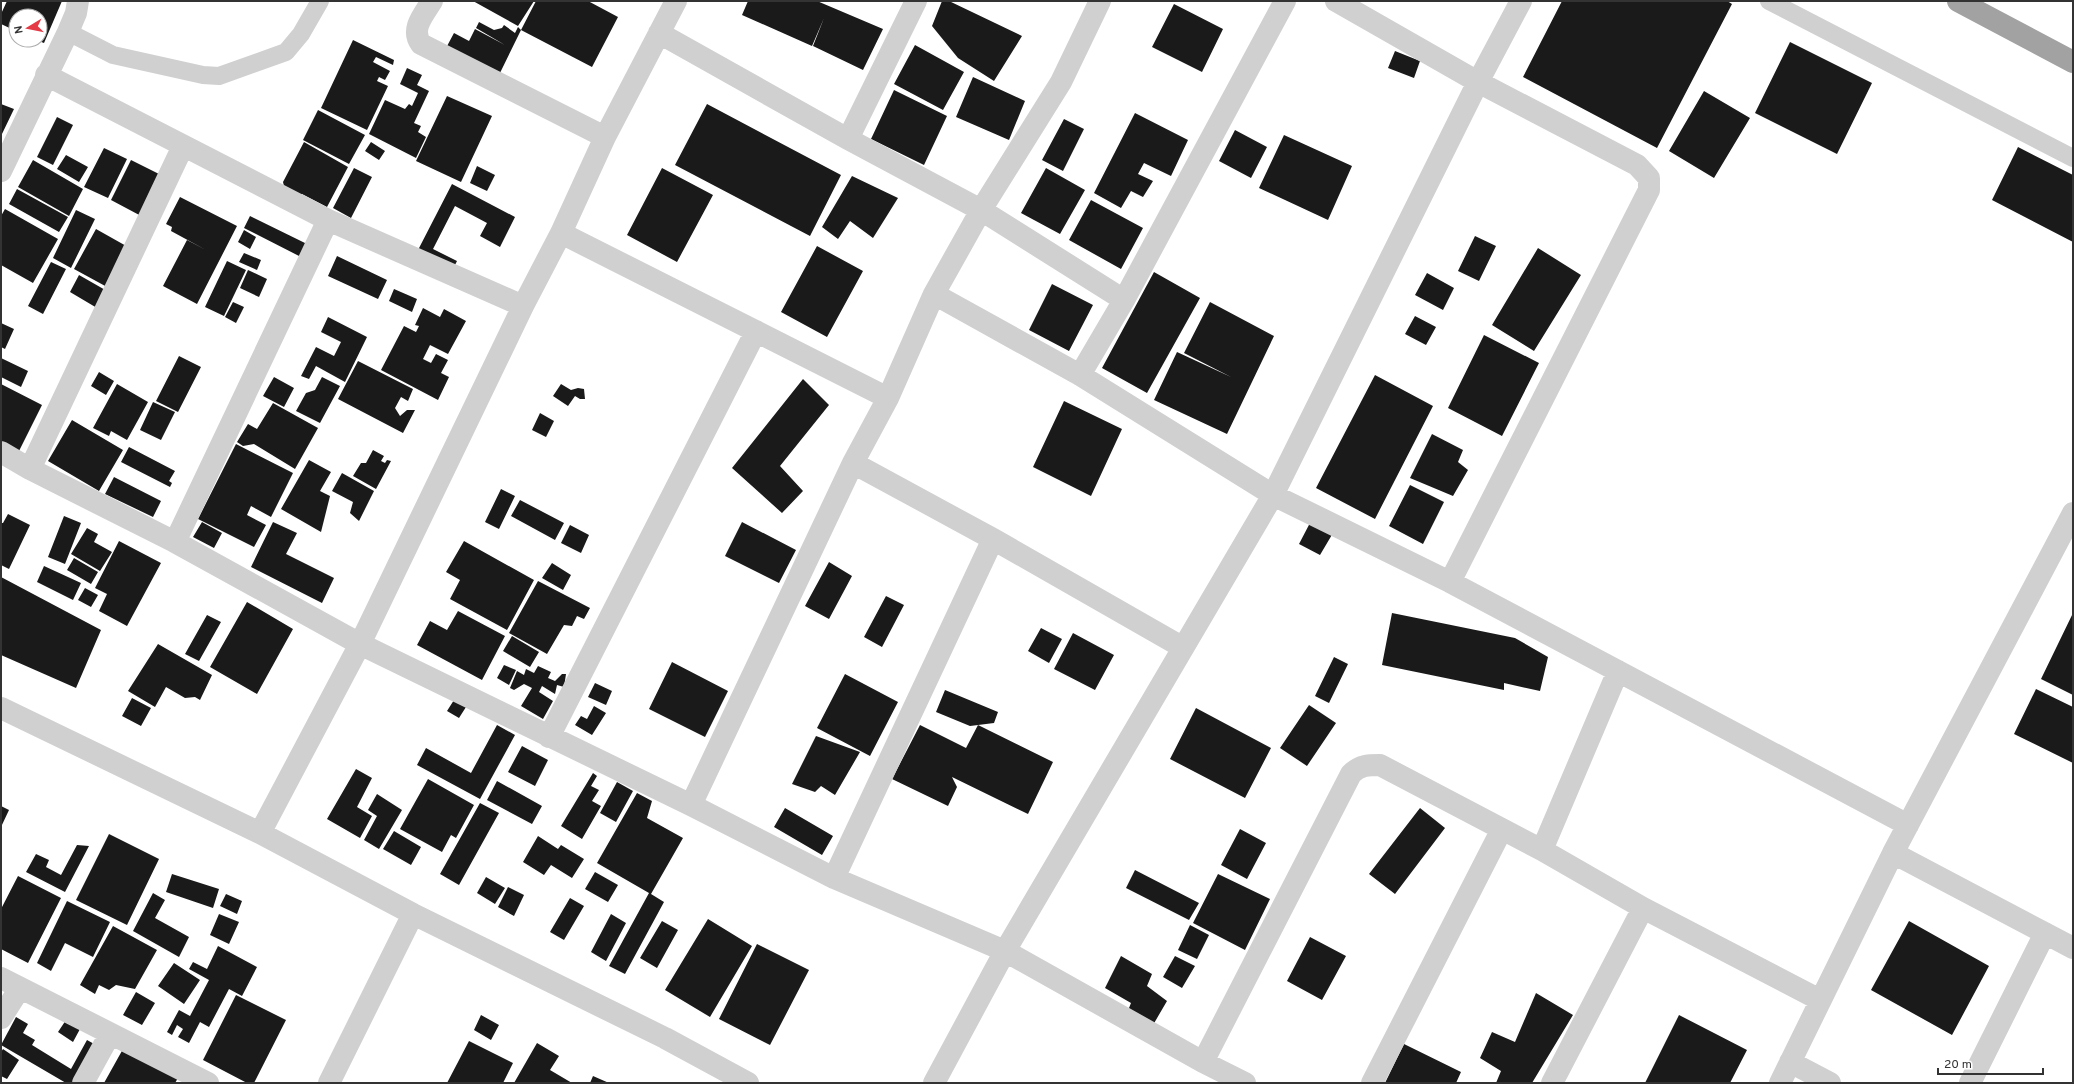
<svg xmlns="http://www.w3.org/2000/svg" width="2074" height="1084" font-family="Overpass,sans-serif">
	<rect width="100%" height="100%" fill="#fff"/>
	<path fill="#1a1a1a" d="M7 1H62L44 43 36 40H40V16H16V31L1 24V14Z
		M473 1H534L518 26Z
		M536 1H588L618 17 592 67 521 30 499 75 446 48 454 33 469 41 475 29 505 45 476 28 479 22 494 30 502 28 504 25 515 33 518 27 521 30Z
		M748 1H817L883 29 863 70 813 46 824 18 812 46 742 15Z
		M942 1H949L1022 36 994 81 958 58 932 26Z
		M1562 1H1727L1732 4 1657 148 1523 77Z
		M1174 4 1223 29 1202 72 1152 47Z
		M353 40 394 60 393 65 376 57 373 62 390 71 385 80 379 77 377 81 388 86 367 130 321 108Z
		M1790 42 1872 83 1837 154 1755 113Z
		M915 45 964 72 943 110 894 84Z
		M1395 51 1420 61 1414 78 1388 68Z
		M407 68 422 75 417 85 429 91 414 123 421 126 418 132 426 137 416 158 369 134 385 100 405 109 409 104 412 106 418 93 400 84Z
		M973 77 1025 101 1009 140 956 117Z
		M894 90 947 116 924 165 871 139Z
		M1704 91 1750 118 1714 178 1669 151Z
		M447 96 492 116 461 182 416 161Z
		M1 104 14 109 1 136Z
		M707 104 841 175 810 236 675 165Z
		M318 110 365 135 349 164 303 140Z
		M1135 113 1188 140 1171 176 1144 163 1138 174 1153 181 1143 197 1131 191 1121 208 1094 193Z
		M57 117 73 125 53 165 37 157Z
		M1064 119 1084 129 1063 171 1042 160Z
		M1235 130 1267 147 1251 178 1219 161Z
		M1284 135 1352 166 1328 220 1259 188Z
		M304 142 348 167 327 207 302 194 295 198 285 190 283 182Z
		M371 142 385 151 379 160 365 151Z
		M2018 147 2073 175V242L1992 200Z
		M104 148 127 159 108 198 84 187Z
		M66 155 88 167 79 182 57 169Z
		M33 160 83 189 69 216 18 187Z
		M131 160 163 176 143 217 111 200Z
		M477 166 495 175 487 191 470 183Z
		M354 168 372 177 351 218 333 208Z
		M662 168 713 195 677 262 627 235Z
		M1046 168 1085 190 1060 234 1021 213Z
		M852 176 898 198 873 238 850 221 838 239 822 227Z
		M452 184 515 217 500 247 480 236 487 223 455 206 433 249 457 261 453 269 418 250Z
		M17 189 68 217 59 232 9 204Z
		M180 197 237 226 197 304 163 286 187 240 206 250 171 231 172 227 166 224Z
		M1091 200 1143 228 1121 269 1069 240Z
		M5 209 58 239 33 283 1 265V216Z
		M76 210 95 219 71 268 53 258Z
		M250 216 307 244 301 257 244 228Z
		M96 229 128 247 107 287 74 269Z
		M244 230 256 237 250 249 238 242Z
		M1475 236 1496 246 1479 281 1458 271Z
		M817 246 863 271 827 337 781 312Z
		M1538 248 1581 275 1534 351 1492 325Z
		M244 253 261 260 257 270 239 262Z
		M337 256 387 280 378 299 328 276Z
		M227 261 246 270 224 316 205 307Z
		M51 262 66 269 43 314 28 306Z
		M248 270 267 279 259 297 240 288Z
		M1154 272 1200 298 1147 393 1102 368Z
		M1427 273 1454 288 1443 310 1415 295Z
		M79 275 107 291 97 308 70 292Z
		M1052 284 1093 305 1069 351 1029 330Z
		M394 289 417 299 412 312 389 301Z
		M233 302 244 307 236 323 225 317Z
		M1210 302 1274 336 1227 434 1154 400 1177 352 1231 377 1184 353Z
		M423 308 440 317 444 309 466 321 448 354 430 345 423 359 431 363 436 354 448 360 441 373 449 377 438 400 381 370 404 326 416 332 419 326 415 325Z
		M1415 316 1436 327 1426 345 1405 334Z
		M328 317 367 337 345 382 316 366 309 379 301 376 316 347 334 356 341 342 321 332Z
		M1 323 14 329 5 349 1 347Z
		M1484 335 1539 363 1502 436 1448 408Z
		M179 356 201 367 178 412 156 401Z
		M1 358 28 371 21 387 1 377Z
		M358 361 413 389 408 401 401 397 395 408 400 416 407 410H415L403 433 338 399Z
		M99 372 114 381 106 395 91 386Z
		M1375 375 1433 406 1375 519 1316 488Z
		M274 377 294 388 284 407 263 396Z
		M322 377 340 386 320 423 296 411 306 393 315 390Z
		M803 379 829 405 780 466 803 491 782 513 732 468Z
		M1 384 42 405 19 451 1 442Z
		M117 384 148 402 127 440 111 431 109 436 93 428Z
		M561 384 571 390 578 388 584 389 585 399H580L575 396 568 406 553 396Z
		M1064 401 1122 429 1091 496 1033 467Z
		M153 402 175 412 161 440 140 430Z
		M273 403 318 428 295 469 254 444 243 446 237 442 248 424 257 429Z
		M540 413 554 421 546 437 532 430Z
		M72 420 123 450 99 491 48 461Z
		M1432 434 1463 450 1458 462 1468 470 1453 496 1410 478Z
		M236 444 293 473 271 517 251 506 247 515 266 525 254 547 198 519Z
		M129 447 175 471 169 481 172 483 170 487 121 462Z
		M373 450 384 456 381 461 385 463 387 460 391 461 376 489 353 476 361 463H366Z
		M309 460 331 472 320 491 330 496 321 532 281 509Z
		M342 473 374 491 359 521 350 513 353 502 332 491Z
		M114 477 161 501 153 517 105 494Z
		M1410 485 1444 502 1423 544 1389 526Z
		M501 489 515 496 499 529 485 522Z
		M520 500 564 523 555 540 511 516Z
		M8 514 30 525 9 569 1 565V523H3Z
		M64 516 81 523 65 564 48 557Z
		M1311 521 1333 533 1320 555 1299 544Z
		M202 522 222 533 214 548 193 537Z
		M273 522 297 533 286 554 334 578 322 603 251 567Z
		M742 522 796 550 779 583 725 556Z
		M570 525 589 535 581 553 561 543Z
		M87 528 98 534 94 542 112 552 100 571 71 554Z
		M119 541 161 563 127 626 99 611 107 594 95 588Z
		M464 541 534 580 507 630 450 599 460 580 446 572Z
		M74 558 98 572 91 584 67 570Z
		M829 562 852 576 829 619 805 606Z
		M552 563 571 575 563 590 542 578Z
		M44 566 81 583 73 600 37 582Z
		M1 577 101 630 76 688 1 655Z
		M538 581 590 608 584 619 577 616 572 626 564 625 547 654 509 633Z
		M85 588 98 595 91 607 78 600Z
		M886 596 904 605 882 647 864 637Z
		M247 602 293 629 257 694 210 667Z
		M458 611 505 636 482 680 417 645 430 621 447 630Z
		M1392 613 1515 638 1548 657 1540 691 1504 683V690L1382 665Z
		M2073 613V695L2041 679Z
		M207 615 221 622 199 661 185 654Z
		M1041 628 1062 639 1049 663 1028 651Z
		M1073 633 1114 655 1095 690 1054 669Z
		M512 636 539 652 530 667 503 651Z
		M158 644 212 675 200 700 195 697 185 698 166 687 155 707 128 691Z
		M1334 657 1348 664 1329 703 1315 696Z
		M672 662 728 691 705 737 649 709Z
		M504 665 516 670 509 685 497 678Z
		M538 666 551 672 548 678 555 681 562 674H566L564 687 557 685 555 694 542 686 539 692 553 701 543 719 521 706 532 688 524 684 514 690 510 688 517 671 524 675 526 669 534 673Z
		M845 674 898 702 870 756 817 728Z
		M595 683 612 691 606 705 588 697Z
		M2036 689 2073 707V763L2014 734Z
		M945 690 998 712 994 723 970 726 936 712Z
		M132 698 151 708 141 726 122 716Z
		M454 700 466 707 459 718 447 711Z
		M1309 705 1336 723 1307 766 1280 748Z
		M594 706 606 713 592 735 575 725 581 716 587 719Z
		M1196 708 1271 748 1245 798 1170 759Z
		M497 725 515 735 480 799 417 765 426 748 471 773Z
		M920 725 966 748 978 725 1053 762 1028 814 952 777 957 787 948 806 892 779Z
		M816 736 860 752 835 795 821 786 815 792 792 784Z
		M522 746 548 760 535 786 508 772Z
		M356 769 372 778 357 807 372 816 360 838 327 819Z
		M593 773 597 776 591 786 599 790 592 801 601 806 582 839 561 826Z
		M428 779 474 805 456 838 451 835 442 852 400 829Z
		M497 781 542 806 532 824 487 800Z
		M617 782 633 791 616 822 600 813Z
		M637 793 652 801 647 818 683 838 651 894 664 902 625 974 609 966 649 893 597 863Z
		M377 794 402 810 379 849 364 840 377 816 368 810Z
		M480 803 499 813 459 885 440 874Z
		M1 806 9 810 1 827Z
		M785 808 833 836 822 855 774 827Z
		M1420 808 1445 828 1395 894 1369 874Z
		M1240 829 1266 843 1247 879 1221 865Z
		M394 831 421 847 411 865 383 849Z
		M109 834 159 859 127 925 76 900Z
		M538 836 558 849 561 845 584 859 572 878 551 865 544 875 523 862Z
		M77 845 89 846 65 892 26 872 36 854 49 860 46 867 61 875Z
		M1135 870 1199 903 1189 920 1126 888Z
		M595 872 618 885 608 902 585 889Z
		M172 874 219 889 213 908 166 892Z
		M1218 874 1270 899 1245 950 1193 923Z
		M18 876 61 898 28 963 1 949V909Z
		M486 877 505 888 495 904 477 893Z
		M508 887 524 895 514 916 498 907Z
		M153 893 165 900 155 918 189 937 179 957 133 931Z
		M226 894 242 901 237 914 220 906Z
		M570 898 584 906 564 940 550 932Z
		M67 901 110 922 93 957 65 943 51 971 37 963Z
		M219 914 239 922 229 944 210 935Z
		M611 914 626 923 606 961 591 952Z
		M708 919 752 946 710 1017 665 990Z
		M662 921 678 930 657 968 640 958Z
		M1909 921 1989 966 1952 1035 1871 990Z
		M1190 925 1209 935 1197 959 1178 950Z
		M113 926 157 950 135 989 116 985 109 990 99 985 95 994 80 985Z
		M1310 937 1346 956 1322 1000 1287 981Z
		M757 944 809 970 770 1045 719 1019Z
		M218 946 257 967 242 996 229 989 209 1027 200 1022 189 1043 178 1037 183 1029 177 1025 172 1035 167 1032 179 1010 190 1016 209 980 189 969 193 962 207 969Z
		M1121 956 1152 974 1147 986 1167 1001 1153 1025 1127 1013 1131 1003 1105 988Z
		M1175 956 1195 966 1182 988 1163 977Z
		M174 963 200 980 184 1004 158 986Z
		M136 992 155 1003 142 1025 123 1015Z
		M1536 993 1573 1015 1532 1083H1496L1501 1071 1480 1058 1492 1032 1515 1042Z
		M236 995 286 1020 254 1083H247L203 1060Z
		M481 1015 499 1025 491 1040 474 1030Z
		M1679 1015 1747 1050 1730 1083H1645Z
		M16 1017 28 1024 23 1033 35 1040 32 1045 71 1069 87 1040 96 1045 74 1083H66L1 1045Z
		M66 1020 80 1029 73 1042 58 1032Z
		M469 1041 513 1063 503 1083H447Z
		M537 1043 559 1056 550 1070 572 1083H514Z
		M1404 1044 1461 1072 1456 1083H1385Z
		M3 1049 19 1060 7 1079 1 1076V1052Z
		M123 1049 178 1078 175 1083H104Z
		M593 1076 609 1083H590Z"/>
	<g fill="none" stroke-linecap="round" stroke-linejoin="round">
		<path stroke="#d0d0d0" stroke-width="18" d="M1769 1 2073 158
			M68 32 113 55 203 75 219 76 286 52 301 34 320 1"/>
		<path stroke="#d0d0d0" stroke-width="22" d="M432 1C424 14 410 29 421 44L605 137
			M1336 1 1478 82 1637 165 1649 178V190L1450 582
			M659 33 848 139 981 210 1124 300
			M46 75 328 220 523 306
			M848 139 916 1
			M1 171 68 32 76 13 78 1
			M561 233 888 398
			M934 294 1080 375 1273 495 1450 582 1908 825
			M1080 375 1124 300 1285 1
			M1 452 30 469 175 542 360 644 691 805 834 878 1005 951 1203 1062 1245 1083
			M853 463 993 539 1182 647
			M30 469 183 146
			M175 542 328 220
			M1618 671 1542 850 1643 908 1820 1000
			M1 708 260 833 413 914 665 1038 748 1083
			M549 737 756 331
			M691 805 853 463 888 398 934 294 981 210 1061 82 1100 1
			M260 833 360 644 523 306 561 233 605 137 676 1
			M1893 853 2073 948
			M834 878 993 539
			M1 978 208 1083
			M1 1018 20 988
			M1203 1062 1351 774C1360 765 1368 765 1380 765L1542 850
			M1790 1062 1830 1083
			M83 1083 110 1034
			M329 1083 413 914
			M934 1083 1005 951 1273 495 1478 82 1521 1
			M1372 1083 1502 829
			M1552 1083 1643 908
			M1780 1083 1893 853 2073 513
			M1970 1083 2045 933"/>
		<path stroke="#a2a2a2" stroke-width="22" d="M1958 1 2073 62"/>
	</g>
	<rect width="2074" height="1084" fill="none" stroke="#333333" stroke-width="4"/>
	<g transform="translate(28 28) rotate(260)"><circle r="19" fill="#ffffff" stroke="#adadad"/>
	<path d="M0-3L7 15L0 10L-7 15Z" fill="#e63946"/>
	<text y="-6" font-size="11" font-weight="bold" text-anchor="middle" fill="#333333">N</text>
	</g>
	<path d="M1938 1068v6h105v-6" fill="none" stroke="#333333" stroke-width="2"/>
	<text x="1944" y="1068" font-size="12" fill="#333333" stroke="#ffffff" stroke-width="3" paint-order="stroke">20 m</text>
</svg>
